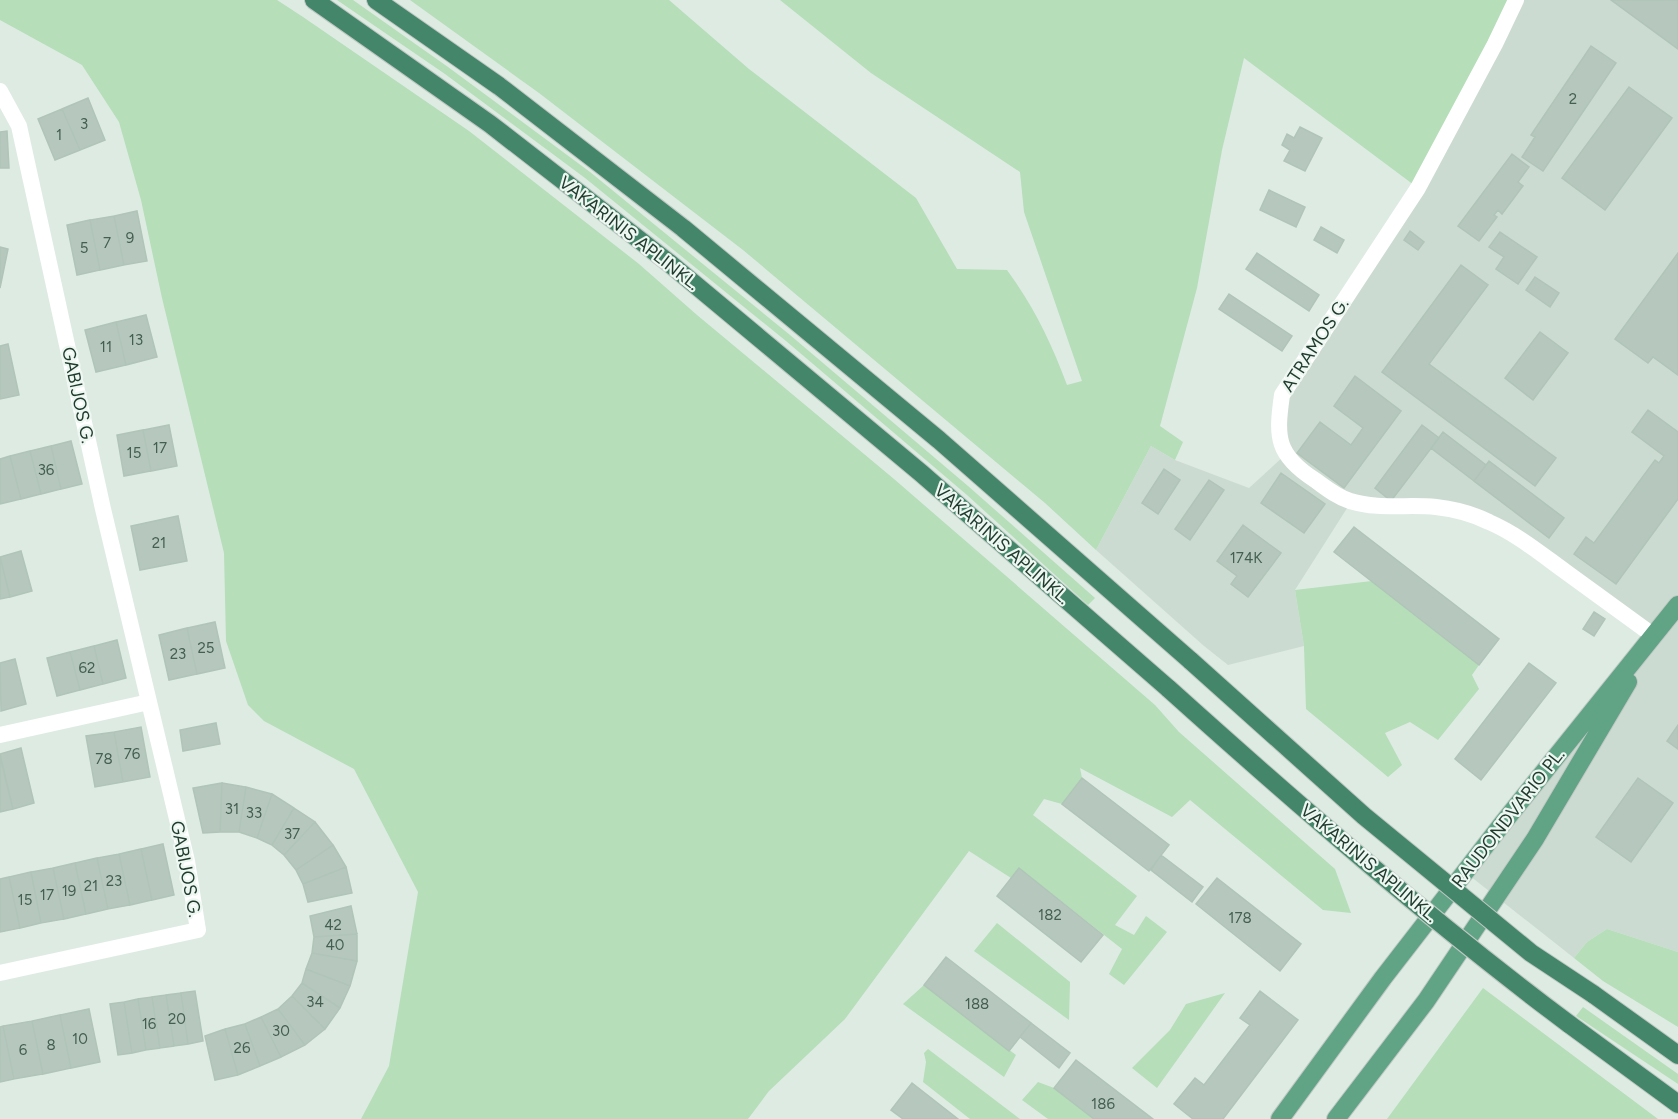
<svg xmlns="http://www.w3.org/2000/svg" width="1678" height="1119" font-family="Figtree,sans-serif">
	<rect width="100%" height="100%" fill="#deebe3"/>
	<path fill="#ccdbd1" d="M1516 0H1678V952L1607 929 1587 942 1574 958 1465 872 1654 637 1490 522 1351 502 1295 590 1304 646 1228 665 1204 646 1096 550 1151 446 1175 460 1249 488 1285 455 1282 395 1418 188Z"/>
	<path fill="#b5deb9" d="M0 0H277L303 17 469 131 639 264 697 315 894 479 1155 705 1179 732 1335 869 1351 913 1323 910 1190 800 1172 817 1080 768 1082 778 1062 804 1044 799 1033 815 1137 896 1115 925 1134 935 1146 916 1167 932 1124 985 1109 974 1122 949 1019 868 1011 878 969 851 845 1019 769 1091 748 1119H361L389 1066 418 892 354 769 264 721 248 705 226 641 224 553 162 298 141 200 119 122 82 65 0 20Z
		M337 0H353L448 67 590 172 790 335 968 486 1095 598 1088 605 967 495 786 341 585 178 445 74Z
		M410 0H669L749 69 916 198 957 269 1007 270C1034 307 1051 342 1067 385L1082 381 1024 212 1020 172 871 73 780 0H1516L1418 188 1244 58 1222 150 1197 288 1160 426 1183 442 1175 460 1151 446 1096 550 1045 503 743 250 539 93Z
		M1372 581 1479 665 1472 675 1479 689 1438 740 1410 722 1385 733 1402 765 1388 777 1306 709 1304 646 1295 590Z
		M997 923 1070 982 1069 1020 974 951Z
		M1607 929 1678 952V1027L1603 981 1574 958 1587 942Z
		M924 985 1016 1055 1004 1077 903 1004Z
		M1483 988 1658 1119H1387Z
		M1225 993 1157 1088 1132 1068 1170 1030 1186 1004Z
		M1583 1007 1678 1074V1084L1576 1016Z
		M928 1049 1020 1119H970L923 1082 926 1062 924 1053Z
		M1038 1082 1054 1088 1094 1119H1048L1022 1100Z"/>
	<path fill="#b6c8be" stroke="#b0c4b8" stroke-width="1.5" d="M1611 0H1678V49Z
		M1591 46 1616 63 1543 171 1522 157 1535 137 1531 135Z
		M1629 87 1672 118 1605 210 1562 178Z
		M88 98 105 140 80 150 62 109Z
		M62 109 80 150 55 160 38 119Z
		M1300 127 1322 138 1305 171 1284 161 1290 150 1282 145 1287 134 1294 138Z
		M7 131 9 168H0V132Z
		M1512 154 1529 167 1518 182 1523 186 1502 214 1498 210 1494 215 1497 217 1479 241 1458 226Z
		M1269 190 1305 207 1296 227 1260 210Z
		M137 211 147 261 124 265 114 216Z
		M114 216 124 265 100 270 90 220Z
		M90 220 100 270 77 275 67 225Z
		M1321 227 1344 240 1337 253 1314 240Z
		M1410 231 1424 242 1418 250 1404 240Z
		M1500 232 1537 257 1518 284 1496 269 1504 257 1489 247Z
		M0 247 8 249 0 288Z
		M1257 253 1319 295 1309 311 1246 269Z
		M1678 253V375L1653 357 1648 363 1615 339Z
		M1461 265 1488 285 1429 364 1556 458 1535 486 1382 372Z
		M1535 277 1559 293 1550 307 1526 290Z
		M1229 294 1292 336 1282 351 1219 309Z
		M146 315 157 357 126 365 116 322Z
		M116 322 126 365 96 372 85 330Z
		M1540 332 1568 353 1533 400 1505 378Z
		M8 344 19 395 0 399V346Z
		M1355 376 1401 411 1344 488 1297 453 1320 422 1351 445 1363 428 1334 406Z
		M1648 410 1678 432V499L1616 584 1574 554 1586 537 1594 543 1655 460 1659 463 1664 456 1632 432Z
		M169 425 177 466 151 471 143 430Z
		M1422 425 1439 438 1391 501 1375 488Z
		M143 430 151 471 124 476 117 435Z
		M1443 432 1486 465 1474 481 1431 448Z
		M71 441 82 484 61 489 51 446Z
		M51 446 61 489 41 494 30 451Z
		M30 451 41 494 21 499 10 456Z
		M10 456 21 499 0 504V459Z
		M1489 461 1564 518 1549 538 1474 481Z
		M1164 469 1180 480 1158 514 1142 503Z
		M1281 473 1325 504 1304 533 1261 503Z
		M1209 480 1224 490 1190 540 1175 529Z
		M178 516 187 561 140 570 131 526Z
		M1243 525 1281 553 1248 597 1231 584 1237 576 1217 561Z
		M1354 527 1499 639 1479 665 1334 552Z
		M21 551 32 591 10 597 0 557Z
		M0 557 10 597 0 599Z
		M1594 612 1605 619 1594 636 1583 629Z
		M215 622 225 668 197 674 187 628Z
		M187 628 197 674 169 680 159 635Z
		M117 640 126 678 103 684 94 646Z
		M94 646 103 684 80 690 70 652Z
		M70 652 80 690 57 696 47 658Z
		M15 659 26 704 1 711 0 663Z
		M1529 663 1556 683 1481 780 1455 759Z
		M216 723 220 744 183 751 180 730Z
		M1678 725V749L1667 741Z
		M141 727 150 777 123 782 114 732Z
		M114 732 123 782 95 787 86 736Z
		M21 748 34 803 13 809 0 754Z
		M0 757 13 809 0 812Z
		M1082 778 1169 845 1149 871 1062 804Z
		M1638 778 1673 803 1631 862 1596 837Z
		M222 783 220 832 203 833 193 788Z
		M222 783 246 787 239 832H220Z
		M246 787 272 794 257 838 239 832Z
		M272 794 294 808 272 845 257 838Z
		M294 808 315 822 284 855 272 845Z
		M315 822 333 845 296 870 284 855Z
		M163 844 174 895 152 900 141 849Z
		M333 845 346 867 303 884 296 870Z
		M141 849 152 900 130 905 119 854Z
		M119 854 130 905 108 909 97 858Z
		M1161 855 1203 887 1192 902 1151 870Z
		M97 858 108 909 86 914 75 863Z
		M75 863 86 914 64 919 53 868Z
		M346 867 352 893 308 902 303 884Z
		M53 868 64 919 41 923 31 872Z
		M1019 868 1103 935 1081 962 997 896Z
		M31 872 41 923 20 928 9 877Z
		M9 877 20 928 0 932V879Z
		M1217 878 1301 944 1280 971 1196 904Z
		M351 906 357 934 314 937 310 916Z
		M357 934V961L312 953 314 937Z
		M312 953 357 961 350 986 306 969Z
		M946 957 1031 1023 1009 1051 924 985Z
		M306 969 350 986 340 1008 302 983Z
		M302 983 340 1008 325 1029 292 996Z
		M195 991 203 1041 188 1044 181 993Z
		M1260 991 1298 1020 1223 1119H1193L1174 1104 1195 1078 1204 1085 1250 1025 1240 1018Z
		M181 993 188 1044 174 1046 166 995Z
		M166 995 174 1046 160 1048 152 997Z
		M292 996 325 1029 305 1045 278 1009Z
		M152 997 160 1048 146 1050 138 999Z
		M138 999 146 1050 132 1053 124 1002Z
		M124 1002 132 1053 118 1055 110 1004Z
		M89 1009 100 1062 71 1068 60 1015Z
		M278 1009 305 1045 281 1057 261 1017Z
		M60 1015 71 1068 43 1074 32 1021Z
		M261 1017 281 1057 260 1066 245 1024Z
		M32 1021 43 1074 14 1079 3 1026Z
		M1031 1023 1070 1053 1059 1068 1020 1037Z
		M245 1024 260 1066 238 1075 225 1029Z
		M3 1026 14 1079 0 1082V1027Z
		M225 1029 238 1075 215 1080 205 1036Z
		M1076 1060 1153 1119H1094L1054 1088Z
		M912 1083 958 1119H903L891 1110Z"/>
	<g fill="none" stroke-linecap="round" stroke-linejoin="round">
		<g stroke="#c0c8c4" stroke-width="20">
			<path id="primary" d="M1280 1119 1383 978 1503 823 1678 605
				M1336 1119 1426 1001 1535 839 1628 682"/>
		</g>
		<g stroke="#c0c8c4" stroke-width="20">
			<path id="trunk" d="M314 0 490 124 668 262 921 473 1169 689
				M376 0 499 86 683 228 939 440 1191 661
				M1593 994 1678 1055
				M1569 1024 1678 1104"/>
		</g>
		<path stroke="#fff" stroke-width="16" d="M1516 0 1495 44 1418 188 1282 395C1276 437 1276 455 1315 480 1326 488 1337 497 1350 501 1379 510 1408 504 1436 507 1454 509 1473 514 1489 522 1517 534 1541 554 1566 572 1595 593 1625 615 1654 636
			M0 91 19 126 103 509 187 861 198 930 0 973
			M0 735 149 702"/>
		<use href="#primary" stroke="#60a385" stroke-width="18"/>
		<use href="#trunk" stroke="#44866a" stroke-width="18"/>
		<g stroke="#c0c8c4" stroke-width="20" stroke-linecap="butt">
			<path id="trunk-bridge" d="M1191 661 1364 816 1531 953 1593 994
				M1169 689C1298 805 1430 920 1569 1024"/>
		</g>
		<use href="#trunk-bridge" stroke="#44866a" stroke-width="18"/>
	</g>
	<g text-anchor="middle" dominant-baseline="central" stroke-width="4.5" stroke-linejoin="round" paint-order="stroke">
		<g font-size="15" fill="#445e52">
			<text x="1573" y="99">2</text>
			<text x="84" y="124">3</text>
			<text x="59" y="135">1</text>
			<text x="130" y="238">9</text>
			<text x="107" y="243">7</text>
			<text x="84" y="248">5</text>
			<text x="136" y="340">13</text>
			<text x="106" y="347">11</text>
			<text x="160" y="448">17</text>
			<text x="134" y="453">15</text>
			<text x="46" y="470">36</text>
			<text x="159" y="543">21</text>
			<text x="1246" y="558">174K</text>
			<text x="206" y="648">25</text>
			<text x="178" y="654">23</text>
			<text x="87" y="668">62</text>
			<text x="132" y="754">76</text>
			<text x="104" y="759">78</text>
			<text x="232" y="809">31</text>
			<text x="254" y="813">33</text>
			<text x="292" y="834">37</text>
			<text x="114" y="881">23</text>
			<text x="91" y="886">21</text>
			<text x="69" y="891">19</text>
			<text x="47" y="895">17</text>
			<text x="25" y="900">15</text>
			<text x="1050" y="915">182</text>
			<text x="1240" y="918">178</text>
			<text x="333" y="925">42</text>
			<text x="335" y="945">40</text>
			<text x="315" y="1002">34</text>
			<text x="977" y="1004">188</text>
			<text x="177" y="1019">20</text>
			<text x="149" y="1024">16</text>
			<text x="281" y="1031">30</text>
			<text x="80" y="1039">10</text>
			<text x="51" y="1045">8</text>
			<text x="242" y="1048">26</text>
			<text x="23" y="1050">6</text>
			<text x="1103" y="1104">186</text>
		</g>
		<g font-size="18" fill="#1e3b2e" stroke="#eef7f1">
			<text transform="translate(629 233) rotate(38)">VAKARINIS APLINKL.</text>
			<text transform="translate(1315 345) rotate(-57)">ATRAMOS G.</text>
			<text transform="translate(78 395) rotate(78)">GABIJOS G.</text>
			<text transform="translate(1002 544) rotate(41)">VAKARINIS APLINKL.</text>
			<text transform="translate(1508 818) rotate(-52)">RAUDONDVARIO PL.</text>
			<text transform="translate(1369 863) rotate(40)">VAKARINIS APLINKL.</text>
			<text transform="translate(186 869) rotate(79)">GABIJOS G.</text>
		</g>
	</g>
</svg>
